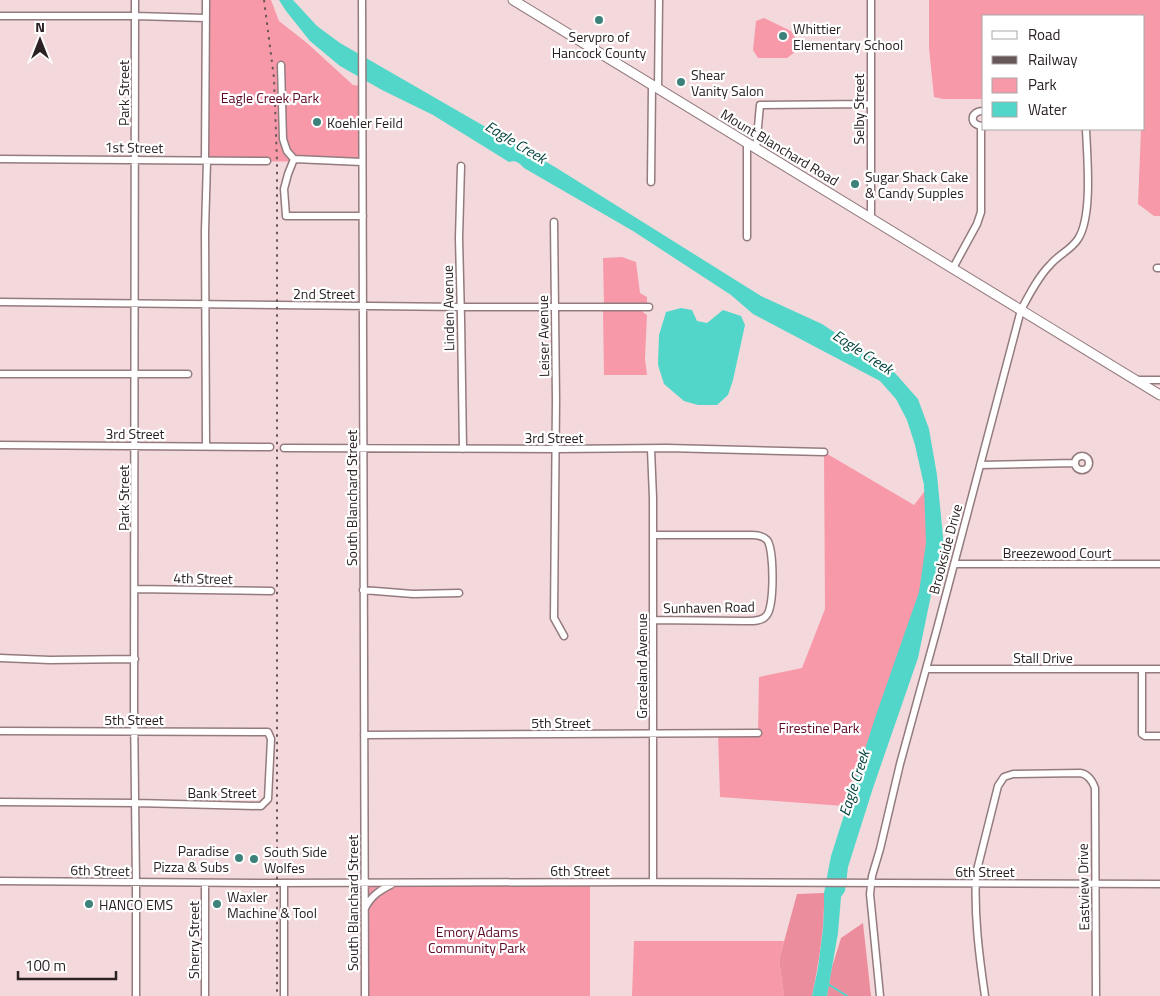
<svg xmlns="http://www.w3.org/2000/svg" width="1160" height="996" font-family="'Titillium Web',sans-serif">
	<rect width="100%" height="100%" fill="#f4d9dc"/>
	<path fill="#f899aa" d="M206 0H271L279 21 307 43 353 85 362 86V162L205 161Z
		M929 0H1160V216H1154L1138 204 1141 129H1144V16H984V99H943L934 97 929 48Z
		M764 18 791 31 795 36V52L787 58H758L753 50 756 21Z
		M622 257 636 262 640 293 647 297V305H604L603 258Z
		M640 310 647 315 645 359 647 375H604L603 311Z
		M824 452 914 505 931 483 934 555 858 807 720 797 718 733H758L759 677 802 668 825 609Z
		M365 883H590V996H365Z
		M634 941H784L779 960 784 996H632Z"/>
	<path fill="#ec8d9e" d="M824 893C825 927 819 962 812 996H784L779 960 797 894Z
		M863 923 871 996H827L832 967 841 938Z"/>
	<path fill="#52d6c9" d="M279 0H293L317 26 340 43 555 167 761 296 822 324 895 373 918 399 929 429 937 475 944 547 936 571 918 658 873 788 848 867 845 891 841 897 838 933 827 996H812L818 968 823 929 824 909V893L831 856 875 718 919 592 926 543 924 485 915 445 907 420 896 399 880 381 753 314 731 295 633 231 524 168C519 163 516 160 509 162L433 115 382 90 340 66 310 41 286 11Z
		M681 308 692 310 697 321 707 323 723 310 741 316 745 325 733 380 728 395 717 405H698L684 401 664 384 658 365 659 335 666 312Z"/>
	<g fill="none" stroke-linecap="round" stroke-linejoin="round">
		<path stroke="#52d6c9" stroke-width="2" d="M828 984 847 996"/>
		<g stroke="#937b7e" stroke-width="9">
			<path id="minor" d="M135 0 134 707 136 883V996
				M362 0 365 996
				M871 0V218
				M0 16H135L206 18
				M281 65 283 139 287 151 294 159 288 174 284 189 286 216H363
				M658 89 659 0
				M984 111C969 110 969 127 984 126
				M747 143V237
				M756 148 760 105 870 104
				M0 159 267 161
				M294 159 362 162
				M205 161 206 0
				M461 166 459 238 461 319 463 449
				M651 182 652 86
				M554 222 556 400 554 618 564 636
				M953 268 977 224 981 212V127
				M1157 268H1160
				M0 302 461 307H649
				M0 374H188
				M1136 380H1160
				M0 445 270 447
				M206 446 205 231 207 161
				M284 448 556 449 667 448 824 452
				M651 449 653 498V882
				M1075 463a7 7 0 1 1 14 0a7 7 0 1 1-14 0Z
				M980 465 1074 463
				M653 535H752C757 535 763 536 767 540 774 548 775 608 766 616 761 622 751 621 744 621L653 620
				M954 564H1160
				M135 589 271 591
				M363 590 413 594 459 593
				M0 658 50 660 135 659
				M926 669H1160
				M1142 669V734L1145 736H1160
				M0 731 268 732 271 739 268 799 261 806 136 803 0 802
				M364 735 758 733
				M0 881 269 883 653 882 1160 884
				M365 908C372 895 379 891 392 884
				M205 996V883
				M284 996V883
				M880 996 870 894 872 876 880 849 900 764 938 625 1021 310C1029 295 1038 277 1050 265 1058 255 1071 250 1078 239 1093 216 1087 156 1086 129
				M985 996C979 955 974 915 976 874L998 786 1004 777 1013 774 1080 773C1088 774 1092 780 1095 788L1096 996"/>
		</g>
		<g stroke="#937b7e" stroke-width="11">
			<path id="major" d="M513 0 1160 395"/>
		</g>
		<use href="#minor" stroke="#fff" stroke-width="6"/>
		<use href="#major" stroke="#fff" stroke-width="9"/>
		<path stroke="#665759" stroke-width="2" stroke-dasharray="2.5 5" stroke-linecap="butt" d="M264 0 274 78 277 161V996"/>
	</g>
	<g fill="#3c827b" stroke="#fff" stroke-width="2">
		<circle cx="599" cy="20" r="5"/>
		<circle cx="783" cy="36" r="5"/>
		<circle cx="681" cy="82" r="5"/>
		<circle cx="317" cy="122" r="5"/>
		<circle cx="855" cy="184" r="5"/>
		<circle cx="239" cy="858" r="5"/>
		<circle cx="254" cy="859" r="5"/>
		<circle cx="89" cy="904" r="5"/>
		<circle cx="217" cy="904" r="5"/>
	</g>
	<g text-anchor="middle" dominant-baseline="central" stroke-width="4.5" stroke-linejoin="round" paint-order="stroke">
		<g font-size="14" fill="#2c2223" stroke="#fff" text-anchor="start">
			<text x="793" y="28">Whittier<tspan x="793" dy="16">Elementary School</tspan></text>
			<text x="599" y="36" text-anchor="middle">Servpro of<tspan x="599" dy="16">Hancock County</tspan></text>
			<text x="691" y="74">Shear<tspan x="691" dy="16">Vanity Salon</tspan></text>
			<text x="327" y="122">Koehler Feild</text>
			<text x="865" y="176">Sugar Shack Cake<tspan x="865" dy="16">&amp; Candy Supples</tspan></text>
			<text x="229" y="850" text-anchor="end">Paradise<tspan x="229" dy="16">Pizza &amp; Subs</tspan></text>
			<text x="264" y="851">South Side<tspan x="264" dy="16">Wolfes</tspan></text>
			<text x="227" y="896">Waxler<tspan x="227" dy="16">Machine &amp; Tool</tspan></text>
			<text x="99" y="904">HANCO EMS</text>
		</g>
		<g font-size="14" fill="#2c2223" stroke="#fff">
			<text transform="translate(123 93) rotate(-90)">Park Street</text>
			<text transform="translate(858 109) rotate(-90)">Selby Street</text>
			<text transform="translate(134 147) rotate(1)">1st Street</text>
			<text transform="translate(780 147) rotate(31)">Mount Blanchard Road</text>
			<text x="324" y="293">2nd Street</text>
			<text transform="translate(448 308) rotate(-91)">Linden Avenue</text>
			<text transform="translate(543 336) rotate(-91)">Leiser Avenue</text>
			<text x="135" y="433">3rd Street</text>
			<text x="554" y="437">3rd Street</text>
			<text transform="translate(123 498) rotate(-90)">Park Street</text>
			<text transform="translate(351 498) rotate(-90)">South Blanchard Street</text>
			<text transform="translate(945 549) rotate(-75)">Brookside Drive</text>
			<text x="1057" y="552">Breezewood Court</text>
			<text transform="translate(203 578) rotate(1)">4th Street</text>
			<text transform="translate(709 607) rotate(-1)">Sunhaven Road</text>
			<text x="1043" y="657">Stall Drive</text>
			<text transform="translate(641 666) rotate(-90)">Graceland Avenue</text>
			<text x="134" y="719">5th Street</text>
			<text x="561" y="722">5th Street</text>
			<text x="222" y="792">Bank Street</text>
			<text transform="translate(100 870) rotate(1)">6th Street</text>
			<text x="580" y="870">6th Street</text>
			<text x="985" y="871">6th Street</text>
			<text transform="translate(1083 887) rotate(-91)">Eastview Drive</text>
			<text transform="translate(352 903) rotate(-90)">South Blanchard Street</text>
			<text transform="translate(193 940) rotate(-90)">Sherry Street</text>
		</g>
		<g font-size="14" fill="#5e0825" stroke="#fff">
			<text x="270" y="97">Eagle Creek Park</text>
			<text x="819" y="727">Firestine Park</text>
			<text x="477" y="931">Emory Adams<tspan x="477" dy="16">Community Park</tspan></text>
		</g>
		<g font-size="15" font-style="italic" fill="#03423d" stroke="#fff">
			<text transform="translate(516 142) rotate(31)">Eagle Creek</text>
			<text transform="translate(863 352) rotate(33)">Eagle Creek</text>
			<text transform="translate(854 783) rotate(-72)">Eagle Creek</text>
		</g>
	</g>
	<rect x="982" y="15" width="162" height="115" fill="#ffffff" stroke="#aba7a7"/>
	<rect x="992" y="31" width="25" height="8" fill="#ffffff" stroke="#aba7a7"/>
	<text x="1028" y="40" font-size="15" fill="#2c2223">Road</text>
	<rect x="992" y="56" width="25" height="8" fill="#665759" stroke="#aba7a7"/>
	<text x="1028" y="65" font-size="15" fill="#2c2223">Railway</text>
	<rect x="992" y="78" width="25" height="15" fill="#f899aa" stroke="#aba7a7"/>
	<text x="1028" y="90" font-size="15" fill="#2c2223">Park</text>
	<rect x="992" y="102" width="25" height="15" fill="#52d6c9" stroke="#aba7a7"/>
	<text x="1028" y="115" font-size="15" fill="#2c2223">Water</text>
	<g transform="translate(40 40)" stroke="#ffffff" stroke-width="4" paint-order="stroke">
	<path d="M0-4L9 19L0 12L-9 19Z" fill="#2c2223"/>
	<text y="-8" font-size="14" font-weight="bold" text-anchor="middle" fill="#2c2223">N</text>
	</g>
	<path d="M18 971v8h98v-8" fill="none" stroke="#2c2223" stroke-width="2.5"/>
	<text x="25" y="971" font-size="15" fill="#2c2223" stroke="#ffffff" stroke-width="4" paint-order="stroke">100 m</text>
</svg>
